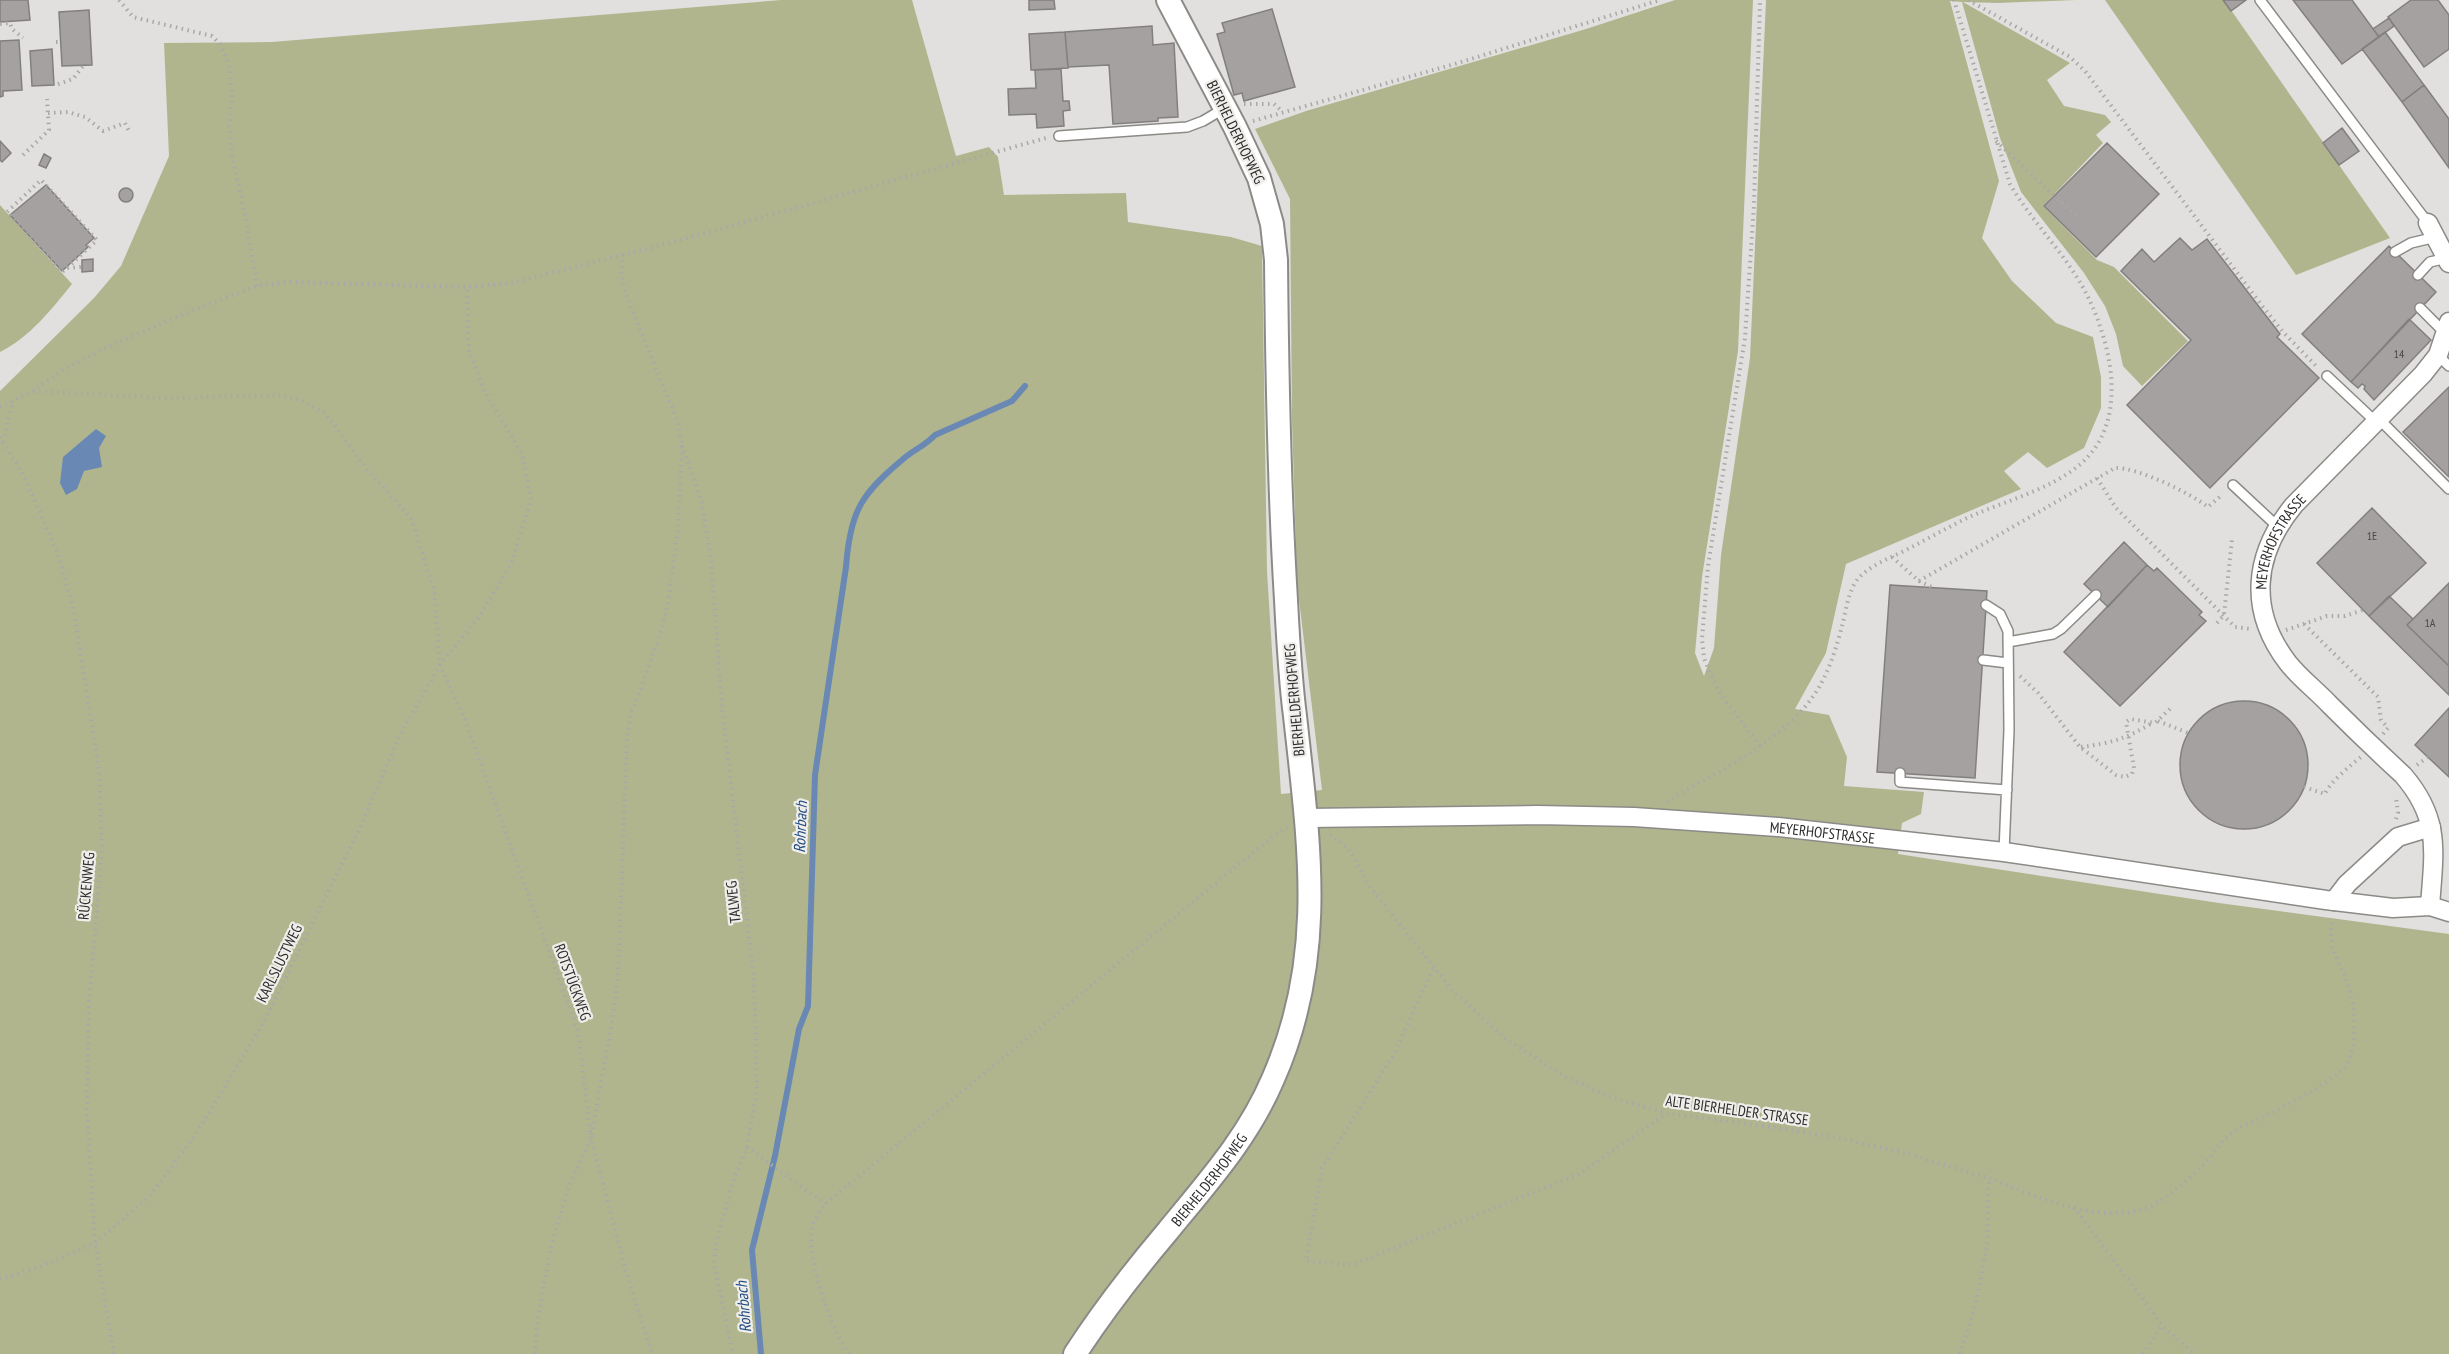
<svg xmlns="http://www.w3.org/2000/svg" width="2449" height="1354" font-family="'PT Sans Narrow',sans-serif">
	<rect width="100%" height="100%" fill="#e2e0de"/>
	<path fill="#b1b58e" d="M781 0H912L956 156 989 147 998 157 1004 195 1126 193 1128 222 1231 237 1262 246 1267 571 1281 794 1322 790 1297 583 1292 419 1290 199 1255 129 1306 111 1586 29 1675 0H1753L1738 351 1702 577 1695 653 1704 676 1714 648 1721 555 1750 358 1766 0H2076L1998 3 1963 2 2070 63 2047 80 2064 106 2105 115 2111 122 2096 135 2103 143 2043 206 2097 260 2114 267 2188 341 2142 386 2123 366 2116 334 2105 306 2084 273 2021 192 2000 138 1962 2 1950 1 1999 181 1982 238 2012 281 2056 323 2093 337 2101 377V408L2084 448 2047 468 2028 452 2004 471 2021 489 1846 564 1826 653 1795 709 1829 715 1847 757 1844 786 1924 792 1921 814 1902 823 1898 854 2219 903 2449 934V1354H0V391L94 298 121 266 169 156 164 43 272 42Z
		M2105 0H2224L2390 238 2296 275Z
		M0 205 72 284C52 309 29 338 0 352Z"/>
	<path fill="#6989b4" d="M96 429 106 436 99 448 102 467 84 471 77 489 66 495 60 483 63 457Z"/>
	<g fill="none" stroke-linecap="round" stroke-linejoin="round">
		<path stroke="#6989b4" stroke-width="6" d="M761 1354 752 1250 775 1156 799 1029 808 1006 815 775 846 567C850 513 860 495 902 460 913 450 925 446 935 435L1012 401 1025 386"/>
	</g>
	<path fill="#a4a1a0" stroke="#827f7f" stroke-width="1.5" d="M0 0H28L30 20 0 22Z
		M1029 0H1054L1055 9 1029 10Z
		M2223 0H2246L2231 11Z
		M2293 0H2352L2379 37 2342 64Z
		M2411 0H2438L2449 15V49L2424 67 2388 17Z
		M1272 9 1295 87 1244 101 1242 93 1234 95 1217 34 1225 32 1222 23Z
		M89 10 92 65 62 66 59 12Z
		M2389 18 2394 26 2379 37 2373 29Z
		M1152 26 1153 45 1174 43 1178 117 1158 118V121L1113 124 1109 65 1068 67 1065 32Z
		M1065 32 1068 68 1031 70 1029 34Z
		M2385 32 2424 85 2402 102 2362 49Z
		M19 40 22 90 3 91V96L0 97V41Z
		M52 49 54 85 32 86 30 51Z
		M1061 69 1063 101H1069L1070 110 1063 111 1064 126 1037 128 1036 114 1009 115 1008 89 1036 88 1035 70Z
		M2424 85 2449 119V168L2402 102Z
		M2342 128 2359 151 2339 165 2323 143Z
		M0 141 11 153 2 162 0 160Z
		M2107 143 2159 194 2096 257 2044 206Z
		M44 154 51 158 46 168 39 165Z
		M46 185 94 238 86 245 88 247 62 271 10 215Z
		M119 195a7 7 0 1 1 14 0a7 7 0 1 1-14 0Z
		M2180 238 2192 250 2207 239 2280 334 2277 337 2319 378 2210 488 2127 405 2191 340 2121 271 2142 249 2154 262Z
		M2389 246 2436 292 2351 382 2302 334Z
		M93 259V271L82 272V260Z
		M2409 319 2431 340 2374 400 2364 389 2365 386 2362 384 2358 388 2351 382Z
		M2449 387V477L2403 432Z
		M2372 508 2426 563 2369 616 2317 563Z
		M2124 542 2147 565 2108 607 2084 584Z
		M2147 565 2154 571 2157 568 2202 612 2199 615 2206 621 2120 706 2064 652Z
		M2449 583V666L2407 625Z
		M1890 585 1987 591 1975 778 1877 772Z
		M2389 596 2413 619 2407 625 2449 666V695L2369 616Z
		M2180 765a64 64 0 1 1 128 0a64 64 0 1 1-128 0Z
		M2449 708V777L2415 745Z"/>
	<g fill="none" stroke-linecap="round" stroke-linejoin="round">
		<g stroke="#8c8a87" stroke-width="12">
			<path id="service" d="M2260 0 2428 223
				M1059 136 1187 127 1203 121 1225 108
				M2395 252 2411 243 2436 237
				M2418 275 2430 262 2447 258
				M2420 308 2446 334
				M2438 355 2449 366
				M2327 376 2377 423
				M2380 420 2449 489
				M2233 485 2277 526
				M1986 605 2000 614 2008 631 2009 730 2004 852
				M2008 642 2053 634 2061 629 2096 595
				M1983 660 2008 663
				M1900 773V782L2007 790"/>
		</g>
		<g stroke="#8c8a87" stroke-width="21">
			<g id="minor">
				<path d="M2428 223 2449 263"/>
				<path id="s1" d="M1307 818 1538 815 1634 817 1778 827 2004 852 2326 900 2393 908 2430 906 2449 912"/>
				<path d="M2334 901 2347 884 2398 837 2431 827"/>
				<path id="s2" d="M2430 906C2434 851 2441 819 2403 775 2378 752 2354 729 2330 705 2317 691 2300 678 2288 663 2248 611 2253 555 2294 505L2423 374 2438 355 2449 322"/>
			</g>
		</g>
		<g stroke="#8c8a87" stroke-width="26">
			<g id="tertiary">
				<path id="s3" d="M1075 1354C1103 1311 1134 1271 1167 1232 1207 1183 1248 1138 1273 1079 1327 957 1309 844 1295 716 1290 678 1288 638 1286 600 1279 487 1277 373 1276 260L1272 224 1259 178 1235 127 1168 0"/>
			</g>
		</g>
		<path stroke="#aaa8a6" stroke-width="4" stroke-dasharray="1.5 4.5" stroke-linecap="butt" d="M119 0 133 17 212 36 220 44 230 69 232 97 229 126 232 156 245 215 257 286
			M1968 0 2070 57 2085 71 2263 307 2283 332 2318 368
			M0 24 10 23 12 29 23 38
			M56 42H60
			M58 84 73 79 83 66
			M1244 104H1274L1282 111
			M48 113 68 112 85 117 103 131 125 123 129 131
			M1253 121 1458 63 1660 0
			M1996 141 2079 219
			M23 155 49 130 47 99
			M67 268 97 240 41 180 7 212 62 272 67 268 81 267
			M33 391 164 398 276 395 301 400 326 414 365 467 411 518 434 590 440 665 463 715 578 1031 591 1138 626 1271 652 1354
			M0 407 33 391 59 372 105 348 203 306 257 286 287 282 467 287 511 283 666 244 1046 138
			M0 437 24 477 57 551 74 611 99 771 102 847 89 1001 87 1111 95 1243 114 1354
			M3 442 13 401
			M682 445 701 500 711 557 722 708 754 978 757 1089 747 1147 734 1178 717 1241 714 1264 733 1354
			M2097 478 2116 508 2235 627 2251 629
			M1892 557 1919 581 1932 587
			M1919 581 2115 468C2137 467 2190 493 2208 507L2223 494
			M2217 623 2224 615 2232 539
			M2304 624 2378 697 2381 720 2388 728 2383 734
			M2286 630 2327 616H2345L2363 610
			M2020 676 2038 693 2080 747 2116 775 2125 777 2132 774 2134 768 2126 722 2130 719 2155 723 2171 708
			M2158 721 2188 733
			M1760 746 1721 695 1712 678 1704 658 1702 639 1708 566 1745 338 1754 205 1760 0
			M2081 747C2111 743 2126 739 2152 723
			M2417 765 2428 757
			M2304 787 2325 794C2329 783 2351 765 2361 757
			M1667 802C1680 792 1696 785 1710 777 1747 756 1795 727 1818 689 1829 671 1837 646 1842 626 1847 608 1848 585 1864 573 1876 563 1890 558 1904 551 1928 539 1951 525 1976 514 2009 500 2050 489 2078 466 2129 425 2113 350 2089 299 2069 257 2033 224 2010 184L1954 0
			M2396 819 2398 813 2396 797
			M1330 835 1348 848 1370 887 1453 991 1507 1040 1566 1077 1613 1098 1666 1113 1772 1127 1843 1139 1905 1153 1989 1178
			M1433 969 1393 1056 1322 1168 1306 1261 1352 1265 1579 1174 1666 1114
			M747 1147 825 1204
			M2074 1207 2162 1325 2194 1354
			M0 1279 37 1268 95 1243 149 1197 194 1137 262 1025 359 830 399 737 440 665 481 614 511 564 531 500 522 454 485 392 469 351 467 287
			M535 1354 538 1317 551 1247 567 1191 591 1138 612 1023 618 976 627 739 631 714 658 641 668 604 678 530 682 445 678 423 625 292 621 271 623 255
			M849 1354C831 1330 806 1258 812 1229 813 1220 821 1211 825 1204L1277 833 1288 827
			M1960 1354 1976 1303 1987 1245 1989 1178C2041 1198 2117 1235 2167 1196 2180 1186 2194 1174 2205 1163 2214 1153 2221 1140 2233 1132 2242 1125 2255 1121 2265 1116 2291 1103 2327 1085 2347 1065 2358 1042 2356 1005 2347 982 2337 957 2328 948 2332 919
			M2143 1354 2162 1325"/>
		<use href="#service" stroke="#fff" stroke-width="9"/>
		<use href="#minor" stroke="#fff" stroke-width="18"/>
		<use href="#tertiary" stroke="#fff" stroke-width="22"/>
	</g>
	<g text-anchor="middle" dominant-baseline="central" stroke-width="4.5" stroke-linejoin="round" paint-order="stroke">
		<g font-size="12" fill="#4c4a49">
			<text x="2399" y="353">14</text>
			<text x="2372" y="535">1E</text>
			<text x="2430" y="622">1A</text>
		</g>
		<g font-size="15" fill="#2e2d2c" stroke="#f0eeeb">
			<text transform="translate(1236 132) rotate(64)">BIERHELDERHOFWEG</text>
			<text stroke="none"><textPath href="#s2" startOffset="432">MEYERHOFSTRASSE</textPath></text>
			<text transform="translate(1294 700) rotate(-95)">BIERHELDERHOFWEG</text>
			<text stroke="none"><textPath href="#s1" startOffset="516">MEYERHOFSTRASSE</textPath></text>
			<text transform="translate(86 886) rotate(-85)">RÜCKENWEG</text>
			<text transform="translate(733 902) rotate(-96)">TALWEG</text>
			<text transform="translate(279 963) rotate(-64)">KARLSLUSTWEG</text>
			<text transform="translate(573 982) rotate(70)">ROTSTÜCKWEG</text>
			<text transform="translate(1737 1110) rotate(8)">ALTE BIERHELDER STRASSE</text>
			<text stroke="none"><textPath href="#s3" startOffset="220">BIERHELDERHOFWEG</textPath></text>
		</g>
		<g font-size="16" font-style="italic" fill="#1e4a82" stroke="#f0eeeb">
			<text transform="translate(800 827) rotate(-88)">Rohrbach</text>
			<text transform="translate(743 1307) rotate(-95)">Rohrbach</text>
		</g>
	</g>
</svg>
